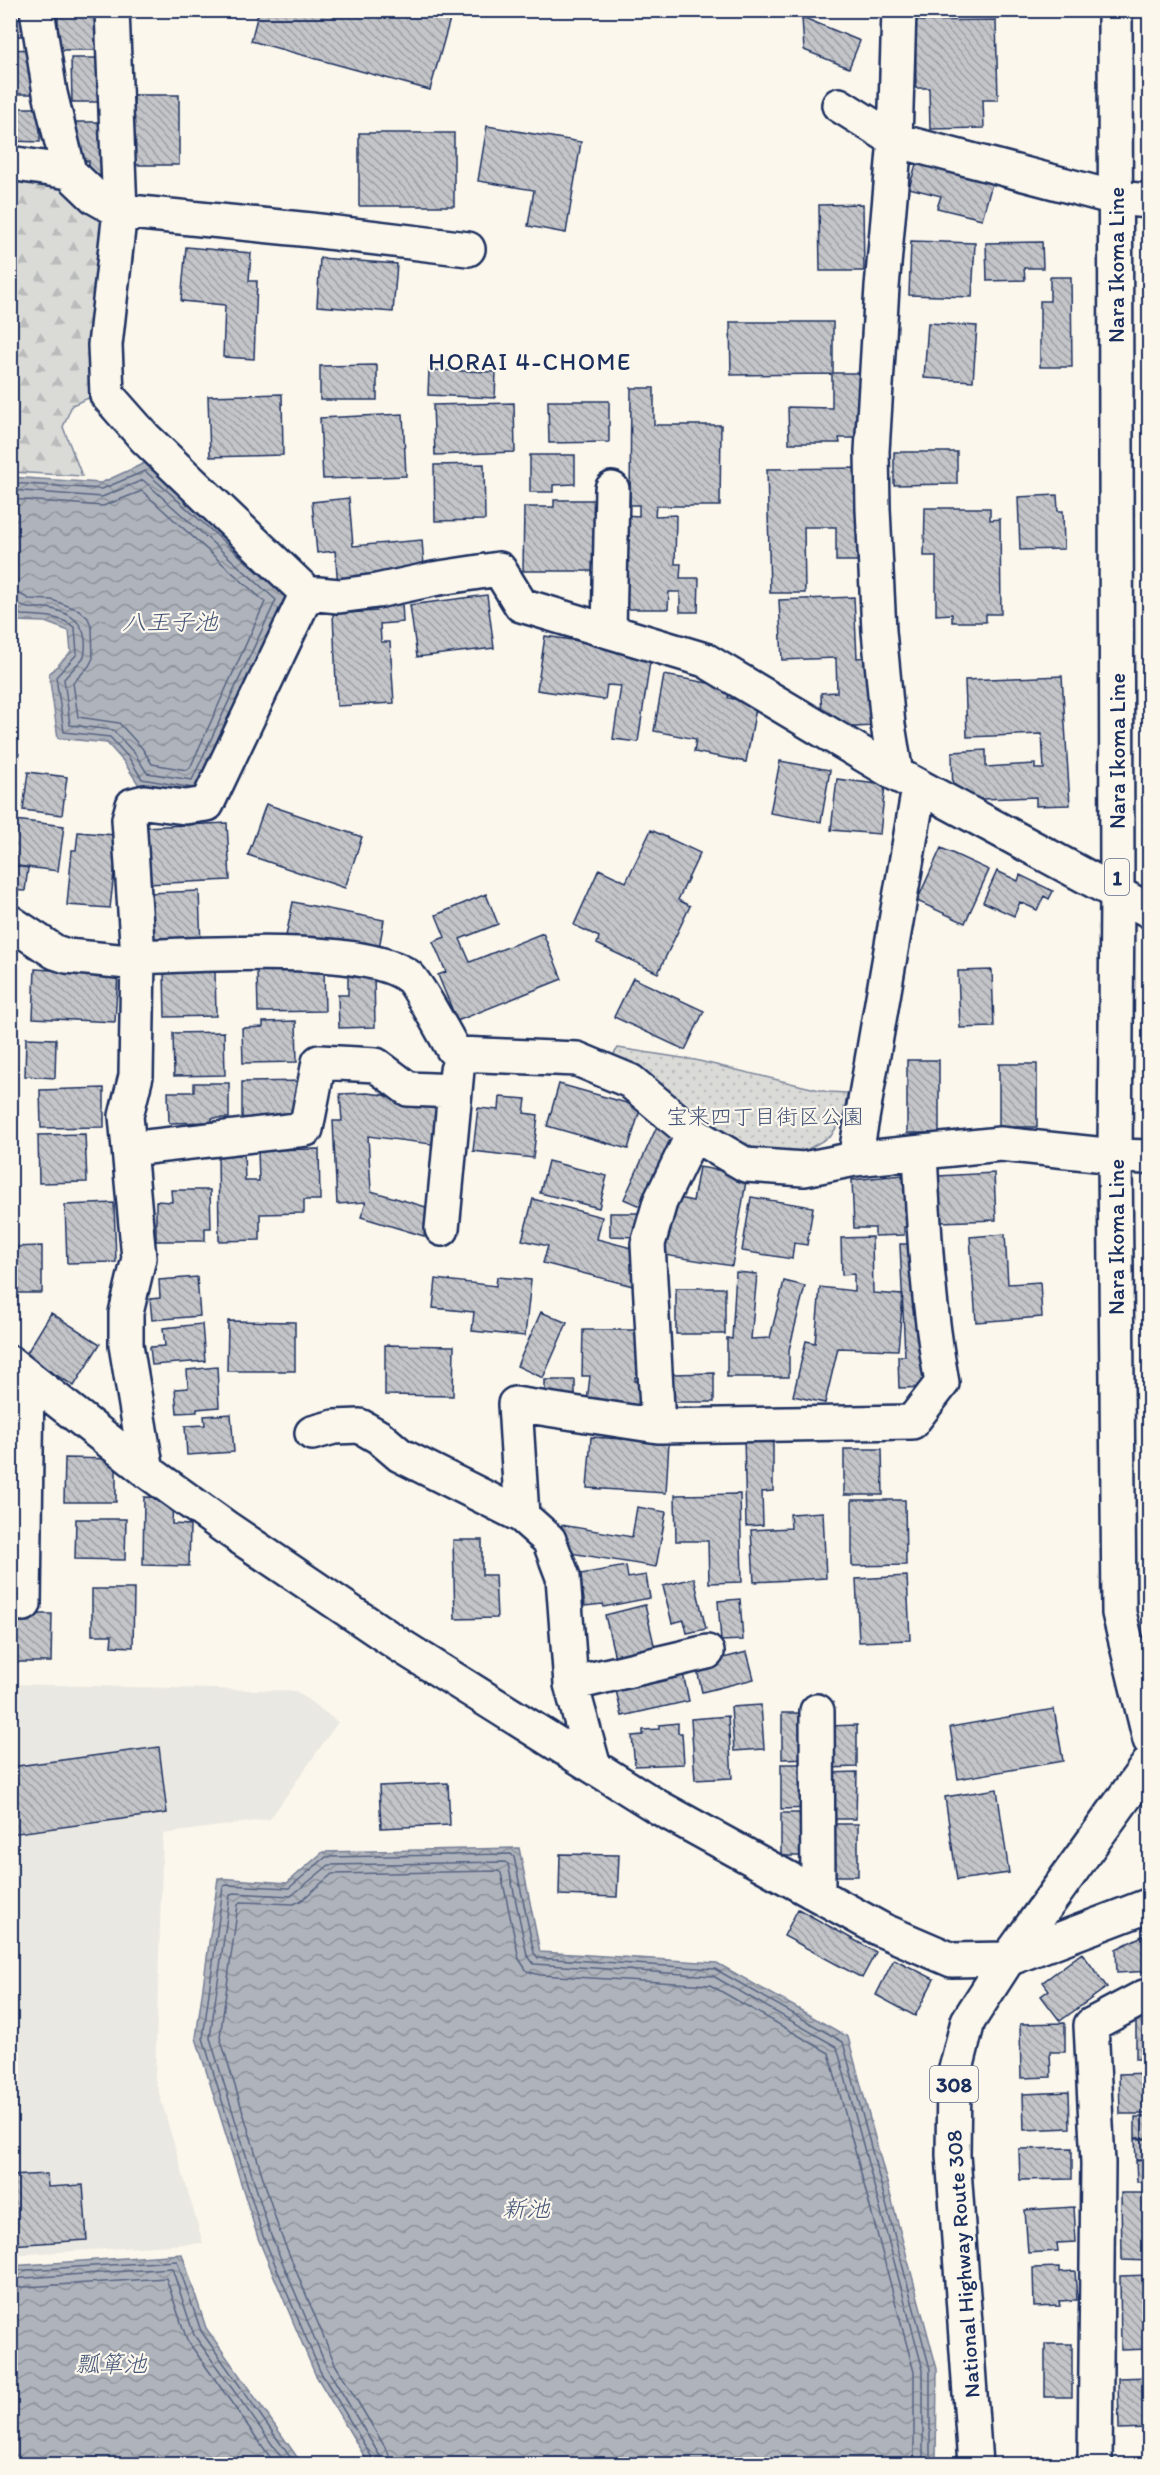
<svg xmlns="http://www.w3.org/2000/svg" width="1160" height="2475" font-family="Itim,'Klee One',sans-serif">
	<defs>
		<pattern id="forest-firs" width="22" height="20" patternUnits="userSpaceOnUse" patternTransform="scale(1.5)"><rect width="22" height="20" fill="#dadad7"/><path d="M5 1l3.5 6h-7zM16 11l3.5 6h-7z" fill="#babbbb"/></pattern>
		<pattern id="park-dots" width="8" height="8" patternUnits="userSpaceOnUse" patternTransform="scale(1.5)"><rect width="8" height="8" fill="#dadad7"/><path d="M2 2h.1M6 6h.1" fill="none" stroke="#babbbb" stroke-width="1.8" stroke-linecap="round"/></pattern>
		<pattern id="water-waves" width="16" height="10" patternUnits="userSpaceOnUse" patternTransform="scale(1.5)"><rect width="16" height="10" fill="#afb3bb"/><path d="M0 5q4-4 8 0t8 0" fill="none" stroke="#8e929b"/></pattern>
		<pattern id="building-back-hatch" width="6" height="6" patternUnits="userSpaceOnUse" patternTransform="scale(1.5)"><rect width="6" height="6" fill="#c3c5c9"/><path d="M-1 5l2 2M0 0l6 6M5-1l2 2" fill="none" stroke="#9ea0a6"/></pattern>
	</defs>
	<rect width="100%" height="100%" fill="#fbf7ec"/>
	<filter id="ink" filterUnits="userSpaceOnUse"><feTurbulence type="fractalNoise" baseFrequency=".0167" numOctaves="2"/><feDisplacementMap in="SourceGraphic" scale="12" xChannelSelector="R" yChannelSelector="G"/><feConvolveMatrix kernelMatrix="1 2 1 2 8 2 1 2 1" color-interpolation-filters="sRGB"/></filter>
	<g filter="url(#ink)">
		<path fill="#eae8e2" d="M11 1684 296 1691 338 1722 270 1819 163 1834 155 2079 203 2243 11 2255Z"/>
		<path fill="url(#forest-firs)" stroke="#7a849a" stroke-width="1.5" d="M10 174 66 182 109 217 98 394 72 405 63 427 82 476 11 472Z"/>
		<path fill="url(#park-dots)" stroke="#7a849a" stroke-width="1.5" d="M618 1048 695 1060 828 1092 847 1093 844 1115 831 1136 803 1152 775 1156 745 1150 647 1075 611 1058Z"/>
		<path fill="url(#water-waves)" stroke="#747e96" stroke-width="1.5" d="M145 463 293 595 202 795 139 785 124 762 107 743 58 738 49 674 71 652 69 631 45 622 16 621 11 610 10 477 101 483Z
			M519 1848 540 1952 717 1963 848 2037 937 2369 936 2464H369L315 2374 258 2238 196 2038 218 1878 287 1883 323 1852Z
			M182 2254 206 2328 302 2464H11V2266Z"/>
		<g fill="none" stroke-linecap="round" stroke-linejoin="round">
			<path stroke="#566483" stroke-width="1.5" d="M10 483 102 489 145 471 279 591
				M10 490 102 497 143 480 276 600 192 780 147 773 135 754 113 730 70 725 64 679 84 657C90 627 75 613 47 608 41 607 34 609 28 608 21 607 18 602 10 602
				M10 499 103 506 142 491 265 602 190 768 187 770 152 764 142 748 119 723 78 717 73 683 89 666 93 658 92 628 88 618 79 610 52 600 29 599 20 594 10 593
				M10 609 16 610 21 615C38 616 62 615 75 628L77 654 56 677 64 732 110 737 129 758 142 779 193 788
				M10 2271 177 2261 201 2331 295 2464
				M10 2279 172 2268 194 2335 286 2464
				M10 2288 166 2278 187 2340 275 2464
				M374 2464 373 2459 320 2371 263 2236 203 2038 223 1887 226 1885 289 1888 326 1857 511 1854 514 1857 534 1953 538 1958 715 1969 843 2042 930 2369V2464
				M382 2464 380 2456 327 2368 270 2233 210 2038 230 1895 233 1893 291 1896 329 1865 505 1862 508 1864 527 1955 534 1964 713 1976 837 2047 923 2370V2464
				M391 2464 388 2452 335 2364 279 2230 220 2037 238 1905 240 1902 294 1904 302 1900 332 1874 498 1871 501 1873 519 1959 527 1971 540 1975 710 1985 829 2053 914 2372V2464"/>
		</g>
		<path fill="url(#building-back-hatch)" stroke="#1b2f5e" stroke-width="1.5" d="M10 10H23L22 36H10Z
			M58 10H97V50H58Z
			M259 10H420L450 19 430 90 251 41Z
			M802 17 860 41 849 68 804 50Z
			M996 20 998 100H983L984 128 930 129 929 88H916L915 21Z
			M34 49V94H10V50Z
			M71 58H102V102H72Z
			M134 95H179V165H134Z
			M10 108H40V142L10 141Z
			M74 122H111V180H89V161H74Z
			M487 126 581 142 566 233 528 226 534 190 478 181Z
			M359 133H454V206H359Z
			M917 161 993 180 982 219 937 208 941 196 909 188Z
			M863 204 864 271H820L819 205Z
			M911 241 975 243 972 297 909 295Z
			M1042 242 1043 268H1024L1025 280 987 281 986 243Z
			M186 247 251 253 249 281H257L254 359 223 357 225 305 181 301Z
			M320 258 397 264 393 312 317 306Z
			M1050 277H1071L1072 367H1040V301H1050Z
			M730 322H833V373H859V438H839L840 443H789L788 407 832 408V374L731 375Z
			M928 323 977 326 973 381 924 378Z
			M377 365V400H320V366Z
			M429 370 496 372 495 398 428 395Z
			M631 388H654V425H721L720 506H656L655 516 676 515 675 564H681L680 578H699L698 612H680V592H669L668 609H623L625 515 639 516V505H630Z
			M282 394 283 455 210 457 208 396Z
			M548 401H609V442L549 443Z
			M514 403 515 452 435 455 433 405Z
			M403 414 406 476 323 479 320 418Z
			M894 452H957V484L894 485Z
			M530 455H575V484L553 485V492H530Z
			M484 464 485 520 435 521 434 465Z
			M861 468 863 561H836V527H804L805 593H770L767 469Z
			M1057 495 1058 511H1063L1064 549 1020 550 1018 497Z
			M349 498 353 546 422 540 425 579 338 586 335 551 317 553 312 502Z
			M554 500H596V571H523L524 507H554Z
			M925 508H990V520L1000 519 1001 614H986V622H952V614L936 615V556H924Z
			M487 595 494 648 417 657 410 605Z
			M854 597 857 658 869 657 872 726 838 728 822 722 821 693 837 692 836 658 782 660 779 600Z
			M402 602 403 622 380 624 381 642H390L394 703 337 706 333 614 376 611 375 604Z
			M545 636 613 646 651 655 638 742 613 739 621 686 607 685 605 700 537 690Z
			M664 675 730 687 728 698 757 703 746 762 694 752 696 739 654 731Z
			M1062 676 1070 805 1036 806V797L953 800 952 752 986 750V767L1035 764V769H1044L1042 734 967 737 965 680Z
			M10 753 19 754 15 794H10Z
			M780 761 830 770 821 822 770 813Z
			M28 772 67 777 62 815 23 810Z
			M837 779 885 785 880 834 831 830Z
			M266 804 362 837 345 888 248 855Z
			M15 820 64 826 58 871 10 865Z
			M227 823 230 880 147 884 144 827Z
			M651 830 700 853 678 900 690 906 658 973 597 944 599 937 574 925 599 869 626 882Z
			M78 832 115 835 114 855H116L110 908 67 905 72 850H76Z
			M941 848 989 870 965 923 917 901Z
			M10 865 28 868 25 891 10 890Z
			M997 871 1018 881 1020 875 1053 891 1049 899 1044 896 1037 910 1020 902 1014 916 983 902Z
			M199 891 201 948 150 949 148 893Z
			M486 894 498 924 460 939 470 962 543 933 562 979 457 1021 438 975 446 972 433 942 445 937 436 915Z
			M293 902 384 920 378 954 286 936Z
			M35 969 118 974 115 1022 33 1018Z
			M324 970 325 1011 258 1012 257 971Z
			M992 970 994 1027 960 1028 958 971Z
			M215 971 216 1016 165 1017 164 972Z
			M348 972H374L375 1027 339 1028 338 995H348Z
			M633 978 704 1011 685 1050 614 1017Z
			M296 1021 297 1062 243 1063 242 1028 263 1027V1022Z
			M224 1032 225 1075 174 1076 173 1033Z
			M26 1038 56 1039 55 1078 25 1076Z
			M907 1060H939V1133H907Z
			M999 1064H1037V1127H999Z
			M304 1081 305 1118 242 1119V1082Z
			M194 1083H229V1118H212V1122L169 1123 168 1092H194Z
			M559 1084 641 1107 628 1149 547 1126Z
			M104 1088V1127L41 1128 40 1090Z
			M367 1093 444 1102 439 1145 368 1136 371 1191 433 1209 424 1236 361 1217 366 1202 337 1204 333 1121H342L340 1094Z
			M500 1097 526 1099 524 1113 538 1115 533 1158 473 1151 478 1108 499 1110Z
			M659 1122 686 1134 651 1211 624 1199Z
			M85 1134 87 1182 39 1183 38 1135Z
			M319 1149 320 1200H304V1213L260 1214V1240L219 1241 218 1151 244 1150 245 1181H259L258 1150Z
			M548 1161 607 1176 599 1208 540 1193Z
			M699 1167 747 1175 732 1266 664 1255 674 1197 693 1201Z
			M994 1173 996 1220 941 1222 938 1176Z
			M902 1175V1178L917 1177 919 1226 904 1227V1235L875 1236V1228H854L852 1180Z
			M171 1190H210L211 1228H205V1241H156V1201L172 1202Z
			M751 1197 813 1207 807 1245 794 1243 792 1259 742 1251Z
			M533 1199 602 1217 597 1239 643 1251 633 1286 543 1263 548 1246 522 1240Z
			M114 1203 116 1262 67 1263 65 1205Z
			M610 1213H639L638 1237 610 1236Z
			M1005 1234 1008 1284 1040 1282 1042 1317 976 1322 970 1237Z
			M872 1237 873 1293 903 1295 898 1350 838 1348 825 1403 793 1396 806 1341 815 1343 820 1287 854 1291V1274L842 1275 841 1238Z
			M900 1244H923L934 1387 899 1388 898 1356H905Z
			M42 1246V1293H10V1247Z
			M736 1272 757 1274 751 1339 770 1338 784 1281 805 1286 789 1350V1377H727V1338L732 1339Z
			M197 1277 200 1316 152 1320 150 1299 160 1298 159 1280Z
			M497 1277 531 1280 525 1336 472 1331 474 1312 433 1308 436 1279 496 1286Z
			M676 1288H725V1334H676Z
			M541 1312 567 1323 543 1378 517 1366Z
			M51 1313 100 1344 74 1386 25 1356Z
			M228 1321 295 1322V1371H227Z
			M202 1324 205 1361 152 1365 150 1347 165 1346 163 1328Z
			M583 1330H650L649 1376 635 1377V1381H649L644 1418 586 1410 590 1376H582Z
			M385 1345 454 1346 453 1396 385 1395Z
			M217 1367 219 1407 197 1409V1412L177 1413 175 1389 188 1388 187 1370Z
			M714 1373V1402H672V1374Z
			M545 1380H575V1404H545Z
			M231 1414 234 1452 187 1455 185 1426 205 1425 204 1416Z
			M773 1434V1491L762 1492 763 1525 746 1526 744 1435Z
			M591 1437 669 1442 666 1493 587 1488Z
			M844 1449H882L883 1495H844Z
			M65 1458 116 1459V1502H64Z
			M740 1494 742 1582 709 1583 708 1541H676L675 1495Z
			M144 1497 173 1498 172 1524 190 1525 189 1566 143 1565Z
			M852 1500H905L906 1565 852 1566Z
			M637 1507 666 1512 656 1567 558 1551 562 1525 632 1537Z
			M823 1512 826 1578 754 1582 751 1530 791 1528 790 1514Z
			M76 1519H126L125 1560 75 1559Z
			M453 1540H482V1575H495L497 1618 455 1619Z
			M626 1566 628 1578 646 1575 650 1598 604 1607 603 1604 585 1606 580 1574Z
			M907 1576 910 1640 859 1642 856 1579Z
			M694 1578 706 1629 687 1633 684 1620 672 1623 663 1586Z
			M92 1589H134L133 1647 111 1646 112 1635H92Z
			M740 1599 743 1640 721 1641 718 1601Z
			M645 1605 655 1649 615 1658 605 1615Z
			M10 1614H52L51 1662H10Z
			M747 1652 754 1679 702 1692 696 1665Z
			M682 1669 689 1701 622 1716 615 1686Z
			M761 1705 764 1749 734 1751 731 1707Z
			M1054 1709 1063 1761 958 1779 950 1727Z
			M782 1713H813V1758L782 1759Z
			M728 1716 732 1778 695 1780 691 1719Z
			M678 1723V1733H682L684 1764 635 1766 632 1736 643 1735V1730L659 1729V1725Z
			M857 1725V1767L828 1768V1726Z
			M159 1747 167 1813 10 1834V1767Z
			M781 1764H813L812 1808 781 1809Z
			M857 1772 856 1819H828V1773Z
			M448 1783 450 1825 381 1828 379 1786Z
			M997 1789 1009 1873 957 1880 945 1797Z
			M781 1813H813V1856H781Z
			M827 1824H858V1876H827Z
			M560 1854 619 1855 617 1897 559 1895Z
			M798 1909 876 1952 862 1978 784 1936Z
			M1146 1934H1150V1971L1117 1973 1116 1949Z
			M1082 1953 1107 1987 1060 2021 1041 1996 1049 1990 1043 1982Z
			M894 1959 934 1979 915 2016 876 1995Z
			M1136 2017H1150V2059H1136Z
			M1065 2023V2052H1050L1051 2077 1021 2078 1020 2024Z
			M1150 2073V2114H1120L1119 2074Z
			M1069 2092 1070 2128 1024 2130 1023 2094Z
			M1135 2117H1150V2138H1135Z
			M1135 2139H1150V2160H1136Z
			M1072 2148V2179L1020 2180 1019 2149Z
			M1150 2160V2182H1137L1136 2161Z
			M47 2174 48 2187 83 2185 87 2240 10 2245V2176Z
			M1121 2193H1150V2261L1122 2260Z
			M1074 2207 1076 2242 1057 2243 1058 2251 1028 2253 1025 2210Z
			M1059 2267V2272L1075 2271 1077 2300 1059 2301 1060 2306 1034 2307 1033 2268Z
			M1150 2275V2349L1121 2350 1120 2276Z
			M1045 2344H1072V2397H1045Z
			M1150 2377V2428L1119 2429 1118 2378Z"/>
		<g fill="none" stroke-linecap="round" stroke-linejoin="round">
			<g stroke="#1b2f5e" stroke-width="38">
				<path id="minor" d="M37 10 50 93 69 172 95 197 120 211 311 230 468 249
					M112 10 120 211 105 345 107 395 145 438 307 593 339 596 377 591 433 579 499 569 521 605 705 660 896 774
					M899 10 895 140 882 287 872 451 873 509 879 631 888 725 896 774 1150 911
					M839 105 895 140 1115 198 1150 201
					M10 163 69 172
					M609 631 612 489
					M10 922 55 952 67 956 138 963
					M138 957C197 955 363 943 408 976 416 981 446 1037 453 1049L459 1054 577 1059 630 1081 693 1134 746 1165 804 1169 855 1159 1000 1144 1115 1156 1150 1157
					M129 1149 306 1129 319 1062 376 1065 408 1089 455 1091
					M855 1159 919 788
					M442 1229 457 1070
					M10 1363 147 1471 225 1527 401 1646 658 1807 882 1930 952 1960 1008 1959 1150 1905
					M658 1426 648 1244 660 1202 693 1134
					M312 1433 334 1427 360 1426 379 1437 400 1455 522 1516
					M147 1471 126 1345V1313L139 1258 126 1116 136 1076 138 957 129 819 133 805 145 802 185 807 207 804 307 593
					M24 1604 27 1377
					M571 1684 707 1652
					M817 1711 818 1894
					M594 1767 571 1684 563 1577 549 1540 522 1516 515 1404 658 1426 912 1422 942 1383C928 1307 924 1231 920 1154
					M1095 2464 1098 2163 1091 2025 1144 1997H1150"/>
			</g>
			<g stroke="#1b2f5e" stroke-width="38">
				<path id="major" d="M1115 10 1117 894 1115 1156 1119 1613 1150 1740"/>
			</g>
			<g stroke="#1b2f5e" stroke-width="38">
				<path id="highway" d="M975 2464 953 2155 954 2077 968 2021 1008 1959 1150 1762"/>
			</g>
			<use href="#minor" stroke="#fbf7ec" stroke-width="33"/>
			<use href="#major" stroke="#fbf7ec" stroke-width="33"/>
			<use href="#highway" stroke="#fbf7ec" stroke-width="33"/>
		</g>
	</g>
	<g text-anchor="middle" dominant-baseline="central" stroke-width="4.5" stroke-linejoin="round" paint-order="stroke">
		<g fill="#fbf7ec" stroke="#5e6b89" stroke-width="1.5">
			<rect x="1105" y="859" width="24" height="36" rx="4.5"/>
			<rect x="930" y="2066" width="48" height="36" rx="4.5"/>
		</g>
		<g font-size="21" font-weight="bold" fill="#1b2f5e">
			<text x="1117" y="877">1</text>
			<text x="954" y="2084">308</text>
		</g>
		<g font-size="22" fill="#1b2f5e" stroke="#fbf7ec">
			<text transform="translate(1116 265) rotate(-90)">Nara Ikoma Line</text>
			<text transform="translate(1117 751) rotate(-90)">Nara Ikoma Line</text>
			<text transform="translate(1116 1237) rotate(-90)">Nara Ikoma Line</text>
			<text transform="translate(963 2264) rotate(-94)">National Highway Route 308</text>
		</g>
		<g font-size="22" fill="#415176" stroke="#fbf7ec">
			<text x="765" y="1116">宝来四丁目街区公園</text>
		</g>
		<g font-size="24" letter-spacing="1.5" fill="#1b2f5e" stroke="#fbf7ec">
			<text x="530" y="361">HORAI 4-CHOME</text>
		</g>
		<g font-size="24" font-style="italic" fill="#47577a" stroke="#fbf7ec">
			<text x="170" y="621">八王子池</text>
			<text x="526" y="2208">新池</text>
			<text x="111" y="2363">瓢箪池</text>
		</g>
	</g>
	<rect width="1160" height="2475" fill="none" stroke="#fbf7ec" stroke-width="36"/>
	<rect x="18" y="18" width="1124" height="2439" fill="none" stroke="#1b2f5e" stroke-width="2" filter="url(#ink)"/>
</svg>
